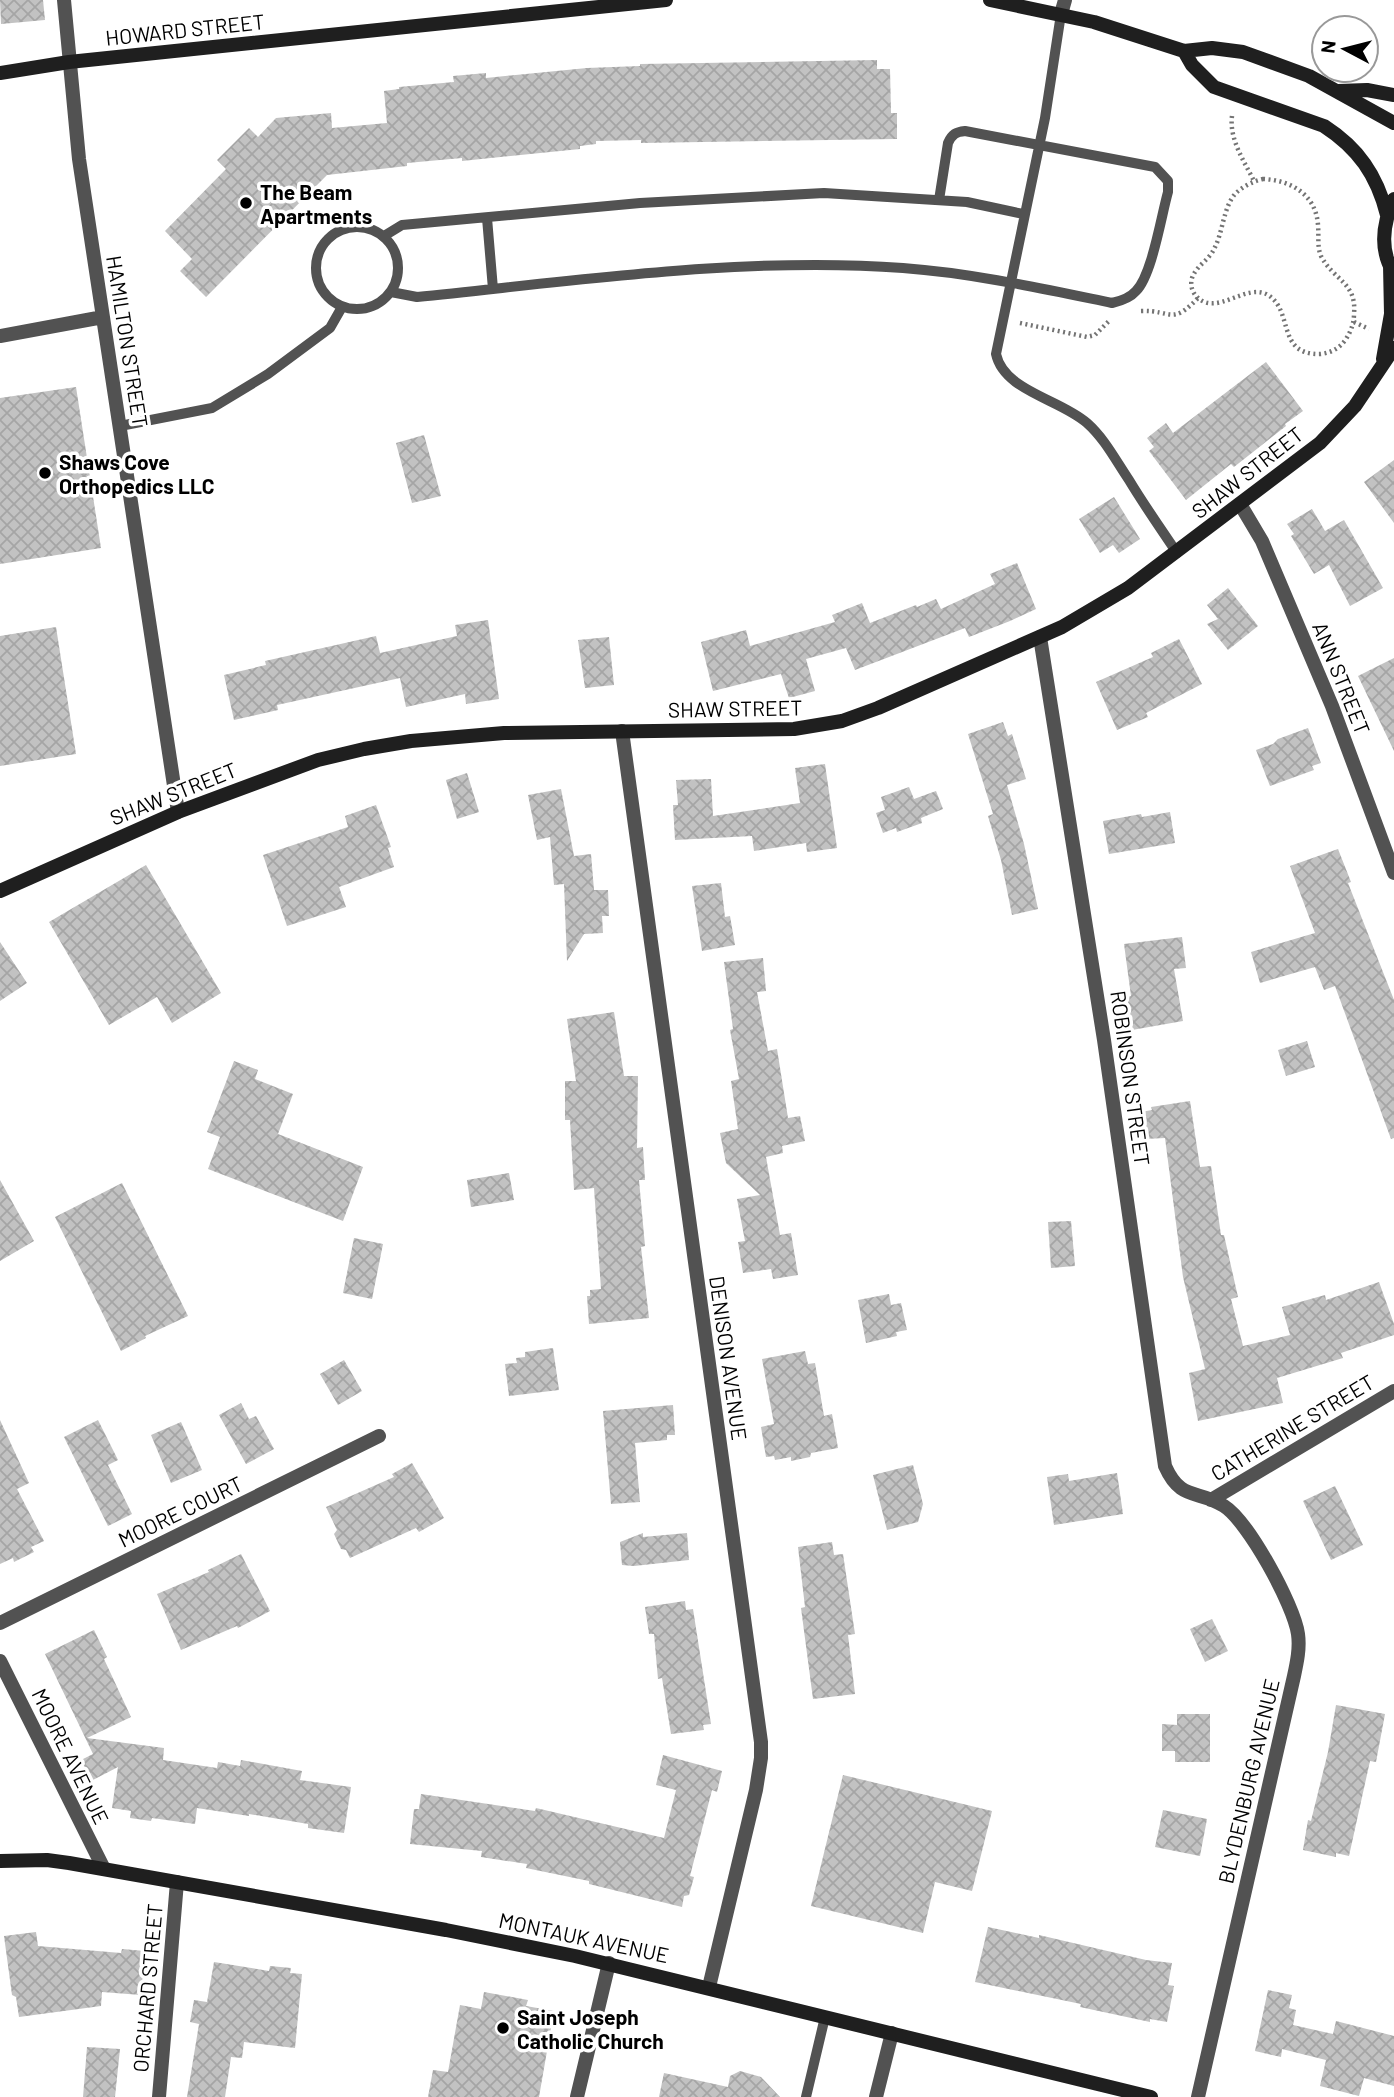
<svg xmlns="http://www.w3.org/2000/svg" width="1394" height="2097" font-family="Barlow,sans-serif">
	<defs>
		<pattern id="building-cross-hatch" width="8" height="8" patternUnits="userSpaceOnUse" patternTransform="scale(1.75)"><rect width="8" height="8" fill="#c2c2c2"/><path d="M0 0l8 8M0 8l8-8" fill="none" stroke="#a5a5a5"/></pattern>
	</defs>
	<rect width="100%" height="100%" fill="#fff"/>
	<path fill="url(#building-cross-hatch)" d="M0 0H43L45 20 1 24Z
		M877 60V69H890L891 113H897V139L641 143V140L596 141V144L580 146V149L462 161V158L407 163V166L327 175 206 297 180 271 192 259 165 231 226 169 217 160 249 128 258 137 276 118 331 113 332 128 387 123 384 91 399 89V87L454 82 453 76 486 73V78L587 68 640 66V64Z
		M1266 362 1303 411 1285 424 1286 426 1234 467 1231 464 1186 500 1149 451 1154 447 1147 438 1166 423 1173 433Z
		M76 387 101 548 0 564V398Z
		M424 435 441 496 412 503 396 443Z
		M1394 460V523L1364 482Z
		M1114 497 1140 539 1119 553 1113 545 1100 553 1079 519Z
		M1312 509 1325 531 1344 520 1383 588 1350 606 1329 565 1314 574 1291 536 1294 534 1287 524Z
		M1017 563 1036 609 1010 621 969 637 965 628 855 670 846 648 806 659 815 691 789 698 781 674 713 691 701 642 746 630 750 646 835 622 832 615 862 603 870 623 916 605 917 607 936 599 941 609 995 584 990 574Z
		M1228 588 1258 626 1228 650 1207 624 1218 619 1207 605Z
		M488 620 499 699 466 704 465 694 406 707 400 678 277 705 278 710 234 720 224 675 266 665 265 661 376 636 380 653 457 636 455 625Z
		M56 627 76 754 0 766V636Z
		M609 637 614 685 585 688 578 640Z
		M1179 639 1202 684 1146 713 1148 717 1117 730 1096 682 1153 657 1151 653Z
		M1394 658V751L1358 676Z
		M1003 722 1008 736 1012 734 1026 779 1007 785 1024 844 1038 909 1012 915 1001 860 988 816 993 814 968 734Z
		M1308 728 1321 763 1312 766 1314 770 1270 786 1256 750 1273 744 1278 739Z
		M825 764 837 848 807 852 806 843 754 851 752 836 675 840 673 805H678L676 780 711 779 713 816 800 803 795 768Z
		M467 773 479 812 457 819 446 780Z
		M909 787 914 799 936 791 943 809 921 818 922 823 897 832 896 828 883 833 876 813 885 810 881 797Z
		M561 789 574 856 591 854 594 890H608L609 916H602L603 933 584 934 567 961 564 884 554 885 550 837 537 840 528 795Z
		M376 805 391 847 388 848 394 867 339 887 346 907 287 926 263 855 348 827 345 816Z
		M1170 812 1175 843 1109 854 1103 821 1141 814 1142 817Z
		M1338 849 1351 882 1348 883 1394 1000V1138L1391 1139 1335 986 1324 990 1315 967 1260 983 1251 952 1315 933 1290 866Z
		M146 865 221 993 172 1023 157 997 109 1025 49 922Z
		M721 883 725 917 730 916 735 945 702 951 692 886Z
		M1182 937 1186 968 1174 969 1183 1021 1132 1030 1127 997 1131 996 1124 944Z
		M0 942 27 983 0 1001Z
		M763 958 766 991 757 992 768 1051 777 1049 788 1118 800 1116 805 1141 782 1146 783 1153 766 1157 780 1235 791 1233 798 1275 773 1279 771 1269 743 1273 738 1242 745 1241 737 1199 760 1195 726 1163 720 1133 738 1129 731 1081 739 1079 730 1030 733 1029 724 962Z
		M614 1012 624 1076H638L637 1148 643 1147 645 1180H639L645 1246 641 1247 649 1318 589 1324 587 1296H590V1290L601 1289 594 1188 574 1190 570 1120H565V1081H576L567 1019Z
		M1307 1041 1315 1067 1286 1076 1278 1050Z
		M234 1061 258 1070 255 1079 293 1094 278 1134 363 1167 343 1221 208 1169 220 1137 207 1132Z
		M1190 1101 1200 1167 1211 1166 1221 1235H1224L1238 1297 1231 1299 1243 1346 1290 1335 1282 1307 1325 1295 1326 1300 1379 1282 1394 1324V1335L1341 1353 1343 1358 1277 1378 1283 1403 1198 1421 1189 1373 1205 1369 1183 1277 1165 1138 1145 1139 1141 1112 1152 1110 1151 1107Z
		M509 1173 514 1200 471 1207 467 1180Z
		M0 1180 34 1241 0 1261Z
		M122 1183 188 1316 145 1336 146 1338 121 1351 55 1217Z
		M1071 1221 1075 1266 1051 1268 1048 1222Z
		M354 1238 383 1244 372 1299 343 1293Z
		M889 1294 891 1305 901 1303 907 1330 896 1332 897 1336 866 1343 858 1300Z
		M553 1348 559 1390 509 1396 505 1364 517 1363 516 1358 525 1357V1352Z
		M805 1351 808 1364 815 1363 824 1416 832 1414 838 1448 811 1453 810 1457 791 1461V1457L775 1460 774 1456 766 1457 761 1427 774 1424 762 1359Z
		M344 1360 362 1391 338 1405 320 1374Z
		M241 1403 249 1419 256 1416 274 1449 246 1464 219 1415Z
		M673 1405 675 1435H667V1440L635 1443 640 1502 611 1504 603 1411Z
		M0 1420 29 1483 17 1489 44 1541 31 1547 34 1552 14 1562 13 1558 0 1564Z
		M98 1420 118 1460 108 1465 132 1514 108 1526 64 1437Z
		M181 1422 202 1470 171 1483 151 1435Z
		M412 1463 444 1518 419 1532 416 1528 350 1558 346 1550 341 1549 334 1534 337 1530 326 1507 394 1477 392 1474Z
		M913 1465 923 1504 918 1522 887 1530 873 1475Z
		M1117 1473 1123 1514 1054 1525 1047 1477 1068 1474 1069 1481Z
		M1335 1486 1363 1545 1331 1560 1303 1501Z
		M643 1533V1537L687 1533 689 1560 634 1566 622 1565 620 1542Z
		M832 1542 834 1555 843 1554 855 1634 848 1635 855 1694 813 1699 801 1608 805 1607 798 1547Z
		M241 1554 270 1611 238 1628 237 1626 181 1650 157 1594 209 1572 208 1570Z
		M685 1601 686 1610 693 1609 711 1724 703 1725 704 1730 671 1734 662 1678 658 1679 654 1634H649L645 1607Z
		M1212 1619 1228 1651 1205 1662 1190 1629Z
		M94 1630 107 1657 104 1659 131 1717 87 1738 164 1748 163 1760 217 1768 218 1762 240 1766 241 1760 302 1771 300 1780 351 1787 344 1833 308 1828V1824L249 1814V1816L197 1808 195 1824 152 1818 151 1821 130 1818 131 1811 112 1808 118 1767 91 1781 81 1760 93 1754 45 1654Z
		M1336 1705 1385 1714 1376 1762 1370 1761 1349 1856 1336 1853V1857L1303 1850 1308 1820 1311 1821 1328 1752Z
		M1177 1714H1210V1762H1175V1751H1162V1724L1177 1725Z
		M663 1755 722 1771 717 1792 712 1790 690 1876 694 1877 689 1895 684 1896 682 1907 589 1884V1881L526 1868 527 1864 481 1857 482 1851 410 1844 414 1809H419L421 1794 535 1811 536 1808 664 1838 676 1790 656 1785Z
		M843 1775 992 1811 972 1891 935 1882 923 1933 811 1906Z
		M1163 1810 1207 1819 1200 1856 1155 1847Z
		M988 1927 1039 1938V1935L1146 1960 1172 1963 1168 1985 1174 1986 1167 2022 1150 2019V2022L1080 2007 1081 2004 975 1982Z
		M36 1932 38 1946 121 1953 122 1949 145 1951 141 1995 102 1992 101 2006 19 2017 16 1997 12 1995 4 1936Z
		M214 1962 269 1971 270 1966 291 1968 290 1973 302 1974 295 2048 244 2042 242 2058 231 2057 225 2097H187L199 2024 190 2022 194 2000 207 2002Z
		M1268 1990 1292 1995 1289 2008 1296 2010 1293 2025 1333 2034 1336 2021 1394 2036V2086L1364 2078 1359 2096 1320 2086 1326 2060 1282 2049 1281 2057 1255 2051Z
		M484 1992 528 2000 526 2006 554 2011 539 2097H428L433 2070 448 2072 460 2005 481 2009Z
		M87 2047 120 2049 115 2097H83Z
		M740 2071 761 2077 780 2097H659L664 2073 728 2087 730 2076Z"/>
	<g fill="none" stroke-linecap="round" stroke-linejoin="round">
		<path stroke="#747474" stroke-width="4.5" stroke-dasharray="2 3.5" stroke-linecap="butt" d="M1232 116C1229 139 1244 161 1254 181
			M1263 179C1290 180 1316 194 1318 225 1319 236 1317 247 1321 256 1333 280 1357 282 1354 314 1354 323 1351 331 1346 339 1340 348 1331 353 1320 354 1276 355 1294 311 1268 295 1246 282 1217 317 1197 297 1192 292 1190 285 1192 278 1196 266 1209 260 1214 249 1223 233 1223 208 1235 194 1242 187 1253 181 1263 179Z
			M1141 311C1173 310 1171 326 1198 298
			M1354 322 1369 329
			M1020 323 1087 337 1095 335 1109 321"/>
		<path stroke="#525252" stroke-width="10" d="M1061 14 1045 118 996 354C1004 391 1060 399 1087 423 1105 439 1116 461 1129 480 1144 505 1161 529 1177 553
			M487 218 493 289
			M316 268a41 41 0 1 1 82 0a41 41 0 1 1-82 0Z
			M384 236 402 225 640 203 824 193 967 202 1023 214
			M391 292 417 297C575 281 745 256 903 268 972 273 1044 289 1112 303 1121 301 1130 298 1136 291 1152 275 1161 217 1168 192V181L1155 167 965 131C956 132 952 134 948 143L939 200
			M120 426 212 408 268 374 330 328 342 307
			M806 2097 825 2017"/>
		<path stroke="#525252" stroke-width="14" d="M64 0 79 159 178 812
			M1061 14 1065 0
			M0 336 103 317
			M1240 504 1262 541 1332 706 1394 873
			M1040 637 1104 1040 1165 1466C1181 1502 1198 1489 1224 1506 1248 1521 1294 1605 1298 1634 1300 1648 1297 1662 1294 1676L1198 2097
			M622 731 761 1742V1758L756 1790 709 1987
			M1211 1500 1394 1391
			M0 1623 379 1436
			M0 1661 104 1869
			M159 2097 177 1882
			M577 2097 609 1963
			M876 2097 892 2033"/>
		<path stroke="#1f1f1f" stroke-width="14" d="M990 0 1094 22 1184 51 1212 48 1243 52 1309 76 1394 123
			M1184 51 1192 65 1214 87 1324 126C1358 148 1377 175 1387 215
			M0 73 69 62 666 0
			M1338 91 1367 90 1394 95
			M1393 272C1379 248 1383 223 1394 199
			M1383 359 1391 314 1390 265
			M0 891 178 812 318 760 364 749 411 741 504 733 794 729 842 721 878 708 1062 627 1128 588 1320 443 1355 406 1394 348
			M0 1861 47 1860 69 1863 446 1930 575 1956 1151 2097"/>
	</g>
	<g fill="#000" stroke="#fff" stroke-width="2.5">
		<circle cx="246" cy="203" r="7"/>
		<circle cx="45" cy="473" r="7"/>
		<circle cx="503" cy="2028" r="7"/>
	</g>
	<g text-anchor="middle" dominant-baseline="central" stroke-width="7" stroke-linejoin="round" paint-order="stroke">
		<g font-size="21" fill="#000" stroke="#fff">
			<text transform="translate(185 29) rotate(-6)">HOWARD STREET</text>
			<text transform="translate(128 341) rotate(81)">HAMILTON STREET</text>
			<text transform="translate(1247 472) rotate(-38)">SHAW STREET</text>
			<text transform="translate(1342 678) rotate(68)">ANN STREET</text>
			<text transform="translate(735 708) rotate(-1)">SHAW STREET</text>
			<text transform="translate(173 793) rotate(-22)">SHAW STREET</text>
			<text transform="translate(1131 1078) rotate(82)">ROBINSON STREET</text>
			<text transform="translate(729 1358) rotate(82)">DENISON AVENUE</text>
			<text transform="translate(1292 1427) rotate(-31)">CATHERINE STREET</text>
			<text transform="translate(180 1511) rotate(-26)">MOORE COURT</text>
			<text transform="translate(71 1756) rotate(64)">MOORE AVENUE</text>
			<text transform="translate(1248 1781) rotate(-77)">BLYDENBURG AVENUE</text>
			<text transform="translate(584 1937) rotate(12)">MONTAUK AVENUE</text>
			<text transform="translate(147 1988) rotate(-85)">ORCHARD STREET</text>
		</g>
		<g font-size="21" font-weight="bold" fill="#000" stroke="#fff" text-anchor="start">
			<text x="260" y="191">The Beam<tspan x="260" dy="24">Apartments</tspan></text>
			<text x="59" y="461">Shaws Cove<tspan x="59" dy="24">Orthopedics LLC</tspan></text>
			<text x="517" y="2016">Saint Joseph<tspan x="517" dy="24">Catholic Church</tspan></text>
		</g>
	</g>
	<g transform="translate(1345 49) rotate(277)"><circle r="33" fill="#ffffff" stroke="#999999" stroke-width="2"/>
	<path d="M0-5L12 26L0 18L-12 26Z" fill="#000000"/>
	<text y="-10" font-size="19" font-weight="bold" text-anchor="middle" fill="#000000">N</text>
	</g>
</svg>
